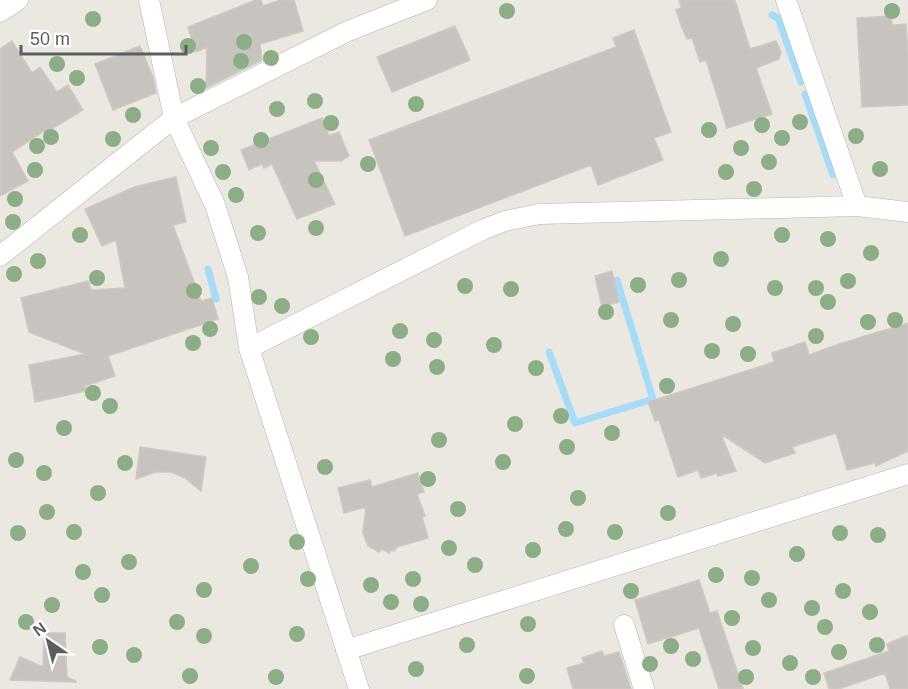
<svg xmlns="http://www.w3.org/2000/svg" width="908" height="689" font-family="Arial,sans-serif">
	<rect width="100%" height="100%" fill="#ebe8e1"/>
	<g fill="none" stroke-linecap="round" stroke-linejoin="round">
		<path stroke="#a6dcf7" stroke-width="7" d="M772 15 778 18 801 82
			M805 94 833 175
			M208 269 216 299
			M549 352 575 423 653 399 617 280"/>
	</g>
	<path fill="#c7c3be" stroke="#cfc9c0" stroke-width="1.5" d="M256 0H261L263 6 281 0H294L303 31 260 44 262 60 206 88 207 47 196 52 188 27Z
		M679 0H735L750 49 776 41 781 52 779 59 756 68 772 114 727 128 706 60 700 62 692 38 687 39 682 28 676 10 681 8Z
		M891 16 892 25 906 24 908 55V105L862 107 857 18Z
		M455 26 470 60 392 92 377 57Z
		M634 30 671 132 654 138 663 160 598 185 591 165 405 236 369 140 616 47 613 38Z
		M12 41 32 73 40 67 57 92 68 85 83 110 45 133 44 131 12 152 28 181 0 196V49Z
		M140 46 153 77 156 93 113 110 95 64Z
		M322 118 329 136 339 132 349 156 341 161H314L335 204 297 219 272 164 264 168 262 164 249 170 241 150Z
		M176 177 186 222 173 225 201 301 212 298 218 319 108 356 115 376 85 386 86 391 35 402 29 365 85 354 29 332 21 298 88 281 91 290 125 288 116 240 102 246 85 209 134 187Z
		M612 271 619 302 602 307 595 276Z
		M908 323V451L876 466 875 463 847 470 836 433 792 447 795 453 765 463 721 434 736 471 718 476 717 473 701 478 698 470 678 477 659 420 655 421 648 402 774 362 772 353 805 342 809 355 839 344Z
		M140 447 206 457 201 491 185 478 171 472H156L136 479Z
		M418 473 424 492 417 494 425 516 422 517 428 538 397 547 394 551 391 550 389 553 382 549 379 552 368 546 363 533 366 507 344 513 338 488 370 480 372 487Z
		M699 580 710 613 717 611 743 689H719L699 628 648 644 635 600Z
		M44 633H65L67 677 77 682 10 680 20 657 43 667Z
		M908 635V689H890L885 673 839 689H829L824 673 889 651 887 644Z
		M602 651 604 656 619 652 631 689H573L567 668 584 663 582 658Z"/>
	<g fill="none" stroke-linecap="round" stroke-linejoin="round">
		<g stroke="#b2b4b8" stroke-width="21">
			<path id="street" d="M149 0 174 118 215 205 238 277 249 348 359 689
				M786 0 857 206
				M0 12 18 0
				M0 256 174 118 348 31 427 0
				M249 348 482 230 505 221 539 214 857 206 908 212
				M624 625 644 689
				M346 650 908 474"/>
		</g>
		<use href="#street" stroke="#fff" stroke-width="20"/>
	</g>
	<g fill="#8cae86">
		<circle cx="507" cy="11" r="8"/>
		<circle cx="892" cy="11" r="8"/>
		<circle cx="93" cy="19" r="8"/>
		<circle cx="244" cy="42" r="8"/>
		<circle cx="188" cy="46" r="8"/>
		<circle cx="271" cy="58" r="8"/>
		<circle cx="241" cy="61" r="8"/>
		<circle cx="57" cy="64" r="8"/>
		<circle cx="77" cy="78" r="8"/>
		<circle cx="198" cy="86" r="8"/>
		<circle cx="315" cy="101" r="8"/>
		<circle cx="416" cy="104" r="8"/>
		<circle cx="277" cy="109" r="8"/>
		<circle cx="133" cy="115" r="8"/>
		<circle cx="800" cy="122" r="8"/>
		<circle cx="331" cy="123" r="8"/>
		<circle cx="762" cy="125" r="8"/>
		<circle cx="709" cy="130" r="8"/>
		<circle cx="856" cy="136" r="8"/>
		<circle cx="51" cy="137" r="8"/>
		<circle cx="782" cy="138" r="8"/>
		<circle cx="113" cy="139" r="8"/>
		<circle cx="261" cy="140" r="8"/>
		<circle cx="37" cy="146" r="8"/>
		<circle cx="211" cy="148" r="8"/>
		<circle cx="741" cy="148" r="8"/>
		<circle cx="769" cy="162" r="8"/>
		<circle cx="368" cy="164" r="8"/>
		<circle cx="880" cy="169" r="8"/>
		<circle cx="35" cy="170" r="8"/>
		<circle cx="223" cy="172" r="8"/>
		<circle cx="726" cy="172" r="8"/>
		<circle cx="316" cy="180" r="8"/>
		<circle cx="754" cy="189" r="8"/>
		<circle cx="236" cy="195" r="8"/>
		<circle cx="15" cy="199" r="8"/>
		<circle cx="13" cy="222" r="8"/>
		<circle cx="316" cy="228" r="8"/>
		<circle cx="258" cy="233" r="8"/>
		<circle cx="80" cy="235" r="8"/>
		<circle cx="782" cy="235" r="8"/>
		<circle cx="828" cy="239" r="8"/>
		<circle cx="871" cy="253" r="8"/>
		<circle cx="721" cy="259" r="8"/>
		<circle cx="38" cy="261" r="8"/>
		<circle cx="14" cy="274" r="8"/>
		<circle cx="97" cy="278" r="8"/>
		<circle cx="679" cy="280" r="8"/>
		<circle cx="848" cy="281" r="8"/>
		<circle cx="638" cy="285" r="8"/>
		<circle cx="465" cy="286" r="8"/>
		<circle cx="775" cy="288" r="8"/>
		<circle cx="816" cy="288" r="8"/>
		<circle cx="511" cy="289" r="8"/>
		<circle cx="194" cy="291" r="8"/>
		<circle cx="259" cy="297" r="8"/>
		<circle cx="828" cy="302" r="8"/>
		<circle cx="282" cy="306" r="8"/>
		<circle cx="606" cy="312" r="8"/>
		<circle cx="671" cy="320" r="8"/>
		<circle cx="895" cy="320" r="8"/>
		<circle cx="868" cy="322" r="8"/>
		<circle cx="733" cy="324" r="8"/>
		<circle cx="210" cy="329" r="8"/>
		<circle cx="400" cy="331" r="8"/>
		<circle cx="816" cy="336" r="8"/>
		<circle cx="311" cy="337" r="8"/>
		<circle cx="434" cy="340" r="8"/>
		<circle cx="193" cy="343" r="8"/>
		<circle cx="494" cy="345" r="8"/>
		<circle cx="712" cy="351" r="8"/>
		<circle cx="748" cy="354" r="8"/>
		<circle cx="393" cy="359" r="8"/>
		<circle cx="437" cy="367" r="8"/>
		<circle cx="536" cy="368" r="8"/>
		<circle cx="667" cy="386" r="8"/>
		<circle cx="93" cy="393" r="8"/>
		<circle cx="110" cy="406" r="8"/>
		<circle cx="561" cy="416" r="8"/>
		<circle cx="515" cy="424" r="8"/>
		<circle cx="64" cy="428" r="8"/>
		<circle cx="612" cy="433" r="8"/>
		<circle cx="439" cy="440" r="8"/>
		<circle cx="567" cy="447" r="8"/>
		<circle cx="16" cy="460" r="8"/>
		<circle cx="503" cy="462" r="8"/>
		<circle cx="125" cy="463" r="8"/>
		<circle cx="325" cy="467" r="8"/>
		<circle cx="44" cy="473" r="8"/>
		<circle cx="428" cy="479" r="8"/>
		<circle cx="98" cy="493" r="8"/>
		<circle cx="578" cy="498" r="8"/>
		<circle cx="458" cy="509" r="8"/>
		<circle cx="47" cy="512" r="8"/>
		<circle cx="668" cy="513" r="8"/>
		<circle cx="566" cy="529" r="8"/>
		<circle cx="74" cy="532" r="8"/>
		<circle cx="615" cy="532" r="8"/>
		<circle cx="18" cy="533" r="8"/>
		<circle cx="840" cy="533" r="8"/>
		<circle cx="878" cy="535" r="8"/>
		<circle cx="297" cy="542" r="8"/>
		<circle cx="449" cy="548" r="8"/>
		<circle cx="533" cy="550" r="8"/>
		<circle cx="797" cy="554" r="8"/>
		<circle cx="129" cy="562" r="8"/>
		<circle cx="475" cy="565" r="8"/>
		<circle cx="251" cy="566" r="8"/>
		<circle cx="83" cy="572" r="8"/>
		<circle cx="716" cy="575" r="8"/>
		<circle cx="752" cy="578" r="8"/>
		<circle cx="308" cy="579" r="8"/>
		<circle cx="413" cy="579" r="8"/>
		<circle cx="371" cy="585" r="8"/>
		<circle cx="204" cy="590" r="8"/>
		<circle cx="631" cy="591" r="8"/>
		<circle cx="843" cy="591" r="8"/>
		<circle cx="102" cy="595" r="8"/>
		<circle cx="769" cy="600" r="8"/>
		<circle cx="391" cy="602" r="8"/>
		<circle cx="421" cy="604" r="8"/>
		<circle cx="52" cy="605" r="8"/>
		<circle cx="812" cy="608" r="8"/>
		<circle cx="870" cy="612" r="8"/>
		<circle cx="732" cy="618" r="8"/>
		<circle cx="26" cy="622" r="8"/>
		<circle cx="177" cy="622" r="8"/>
		<circle cx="528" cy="624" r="8"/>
		<circle cx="825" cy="627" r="8"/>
		<circle cx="297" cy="634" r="8"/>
		<circle cx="204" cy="636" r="8"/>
		<circle cx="467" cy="645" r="8"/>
		<circle cx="877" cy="645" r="8"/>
		<circle cx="671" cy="646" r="8"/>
		<circle cx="100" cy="647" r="8"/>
		<circle cx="753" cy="648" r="8"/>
		<circle cx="839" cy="652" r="8"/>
		<circle cx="134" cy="655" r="8"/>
		<circle cx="693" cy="659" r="8"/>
		<circle cx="790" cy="663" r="8"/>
		<circle cx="650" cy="664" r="8"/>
		<circle cx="416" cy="669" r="8"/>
		<circle cx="190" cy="676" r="8"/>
		<circle cx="527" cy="676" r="8"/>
		<circle cx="276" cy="677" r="8"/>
		<circle cx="746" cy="677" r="8"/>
		<circle cx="813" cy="677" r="8"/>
	</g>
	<g transform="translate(48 641) rotate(325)" stroke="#ffffff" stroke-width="4.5" paint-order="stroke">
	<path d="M0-4.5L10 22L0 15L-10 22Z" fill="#5a5e61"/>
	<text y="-9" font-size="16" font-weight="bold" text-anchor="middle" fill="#5a5e61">N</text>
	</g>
	<path d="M21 45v9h165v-9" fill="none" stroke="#5a5e61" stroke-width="3"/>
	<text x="30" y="45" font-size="18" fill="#5a5e61" stroke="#ffffff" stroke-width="4.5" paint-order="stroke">50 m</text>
</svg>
